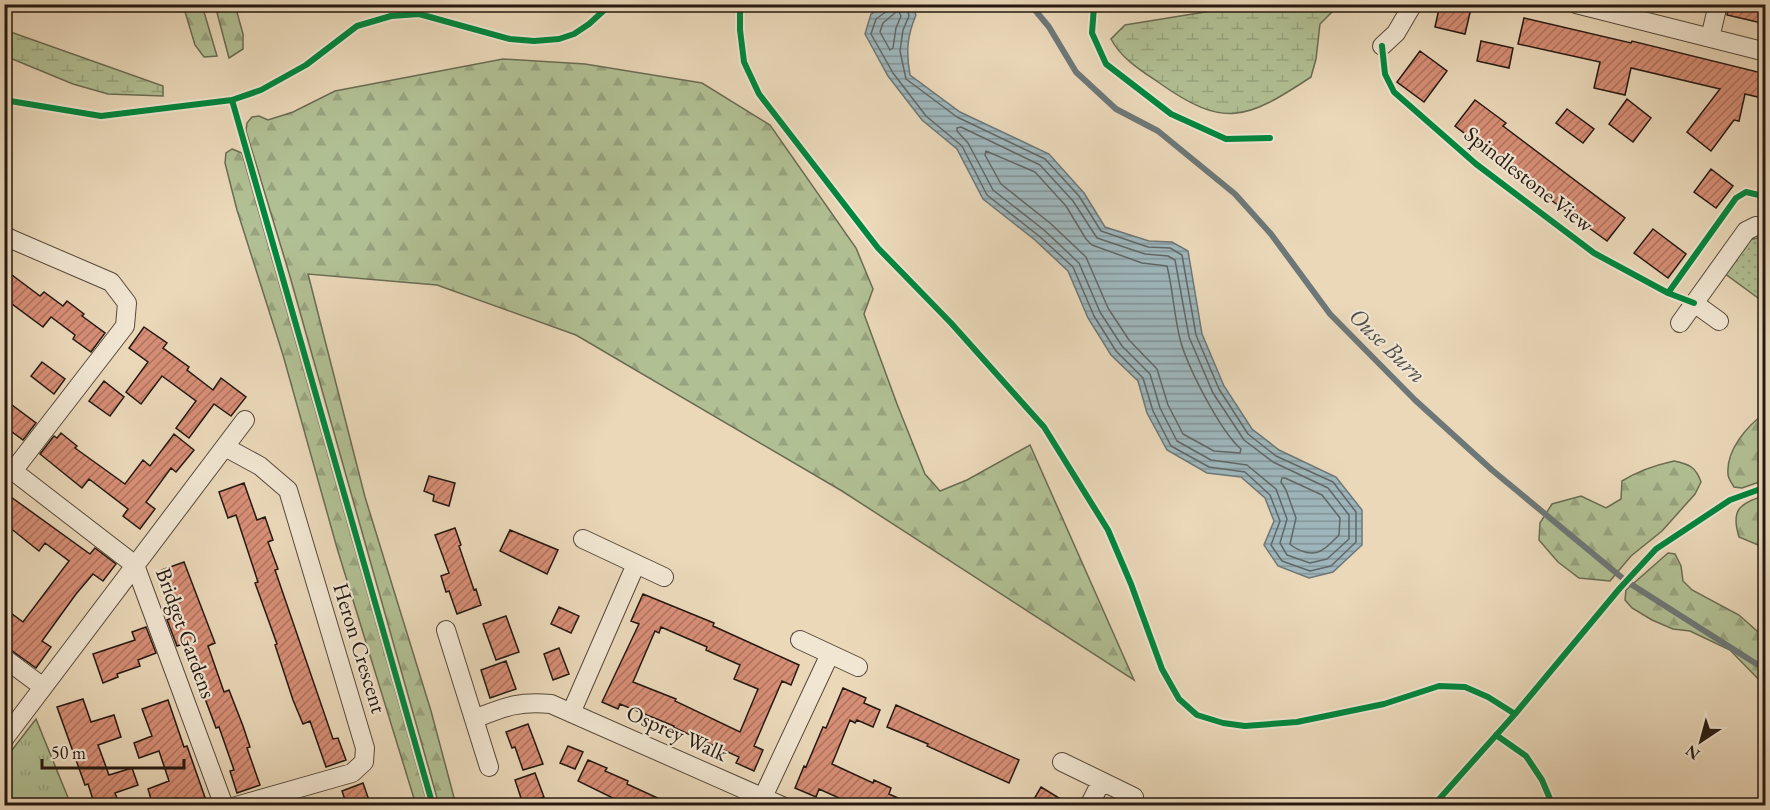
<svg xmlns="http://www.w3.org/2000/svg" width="1770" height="810" font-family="'EB Garamond',serif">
	<defs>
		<pattern id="grass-dots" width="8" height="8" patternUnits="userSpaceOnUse" patternTransform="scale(1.5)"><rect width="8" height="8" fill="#b1c094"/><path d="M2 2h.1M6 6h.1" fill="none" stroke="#98a47f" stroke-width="1.8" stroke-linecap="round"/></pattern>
		<pattern id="forest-firs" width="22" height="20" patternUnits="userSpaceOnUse" patternTransform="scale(1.5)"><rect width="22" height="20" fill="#b1c094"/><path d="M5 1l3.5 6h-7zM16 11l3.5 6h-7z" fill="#98a47f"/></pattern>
		<pattern id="wetland-marsh" width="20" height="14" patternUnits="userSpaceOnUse" patternTransform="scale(1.5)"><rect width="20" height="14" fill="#b1c094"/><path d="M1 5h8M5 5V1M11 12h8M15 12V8" fill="none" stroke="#98a47f"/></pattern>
		<pattern id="park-tufts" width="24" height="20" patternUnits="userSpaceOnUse" patternTransform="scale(1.5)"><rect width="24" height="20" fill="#b1c094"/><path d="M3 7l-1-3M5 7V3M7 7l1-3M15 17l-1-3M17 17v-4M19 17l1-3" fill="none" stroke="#98a47f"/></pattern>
		<pattern id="water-rules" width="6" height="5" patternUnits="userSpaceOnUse" patternTransform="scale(1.5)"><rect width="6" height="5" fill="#9eb6bb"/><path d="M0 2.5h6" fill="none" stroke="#819397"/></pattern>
		<pattern id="building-hatch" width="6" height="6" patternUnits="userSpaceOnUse" patternTransform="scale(1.5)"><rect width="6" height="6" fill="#d78e76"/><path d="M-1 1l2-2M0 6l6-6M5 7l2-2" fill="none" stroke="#ae735f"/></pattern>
	</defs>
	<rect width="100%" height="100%" fill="#ead8b9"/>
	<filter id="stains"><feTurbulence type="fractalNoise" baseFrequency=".00333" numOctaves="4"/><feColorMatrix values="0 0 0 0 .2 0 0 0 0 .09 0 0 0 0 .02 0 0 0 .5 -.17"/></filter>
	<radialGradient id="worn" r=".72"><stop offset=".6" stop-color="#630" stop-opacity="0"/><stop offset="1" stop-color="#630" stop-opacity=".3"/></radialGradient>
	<path fill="url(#grass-dots)" stroke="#6a6c52" stroke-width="1.5" d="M1758 238 1765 241V303L1724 273 1748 240Z"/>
	<path fill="url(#forest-firs)" stroke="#6a6c52" stroke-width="1.5" d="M183 5H202L217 56 204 57 195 45Z
		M215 5H235L243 34V49L229 58Z
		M503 59 585 64 702 83 770 125 856 248 873 289 864 314 897 404 925 474 940 491 967 480 1030 445 1134 680 842 491 576 335 437 285 308 274 365 497 431 711 456 805H439L289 273 246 131 247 123 252 117 259 116 268 120 293 112 335 91Z
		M232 149 242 153 428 805H416L337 548 283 355 237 210 225 163 226 153Z
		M1765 413V480L1742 488 1734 487C1732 483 1728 479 1728 474 1726 450 1747 426 1765 413Z
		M1674 461C1689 464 1696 467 1701 482L1695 494 1662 531 1631 556 1610 581 1579 578 1558 562 1539 540 1540 523 1552 504 1581 496 1606 508 1621 499 1622 481C1638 471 1656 465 1674 461Z
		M1765 495H1766L1765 548 1739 537C1730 508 1741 504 1765 495Z
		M1668 553 1675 554 1681 566 1683 581 1692 590 1739 615 1765 638V686L1730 650 1690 631 1673 629 1652 620 1632 608 1625 600 1626 590Z"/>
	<path fill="url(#wetland-marsh)" stroke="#6a6c52" stroke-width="1.5" d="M1254 4 1339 5 1320 24 1316 59 1311 77C1246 120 1224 129 1158 82 1140 70 1121 58 1111 39L1125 25Z
		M5 30 163 86V96L108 94 73 84 5 56Z"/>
	<path fill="url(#park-tufts)" stroke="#6a6c52" stroke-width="1.5" d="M36 719 71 805H5V759Z"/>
	<path fill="url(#water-rules)" stroke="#6d7777" stroke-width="1.5" d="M886 5H911L916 15C907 36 906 52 910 75L960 112 1049 154 1084 193 1105 227 1149 241 1172 242 1188 251 1202 334 1224 386 1252 429 1279 450 1336 477 1362 510V545L1333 572 1309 578 1278 566 1264 545 1274 521 1265 498 1241 477 1207 473 1167 450 1147 413 1138 381 1111 355 1088 318 1068 271 1035 240 983 199 957 149 922 120 888 76 865 34 871 14Z"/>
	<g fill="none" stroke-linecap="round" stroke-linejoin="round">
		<path stroke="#616766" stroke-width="1.5" d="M889 4 887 11 876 19 871 34 893 73 926 116 962 146 987 195 1039 236 1073 267 1094 316 1116 351 1143 378 1153 411 1171 446 1209 467 1245 472 1270 495 1280 521 1271 545 1282 561 1310 571 1331 566 1356 542V512L1333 482 1276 456 1248 434 1219 389 1196 335 1182 255 1170 248 1148 247 1101 231 1079 196 1045 159 957 117 906 79 900 51 903 30 909 16 906 4
			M896 12H899L901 16 896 28 893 48 890 50 880 32 883 23Z
			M961 127 1040 165 1073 201 1097 238 1145 254 1168 256 1175 260 1189 337 1213 393 1244 440 1273 462 1328 488 1349 515V539L1327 559 1310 563 1287 555 1280 543 1287 519 1276 489 1247 465 1211 460 1177 441 1160 408 1150 374 1122 346 1100 312 1079 263 1044 230 993 190 968 143 957 131V128Z
			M986 151 1035 172 1066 206 1086 239 1092 245 1142 263 1167 266C1173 290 1174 315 1180 339 1187 366 1220 431 1241 449L1240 453 1214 451 1183 434 1168 405 1157 369 1129 340 1108 308 1086 257 1050 223 1001 184 985 155Z
			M1282 478H1285L1322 495 1340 518 1339 535C1328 546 1319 558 1302 551 1297 549 1294 548 1290 544L1296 518 1286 490 1281 482Z"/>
		<path stroke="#6d7777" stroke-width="6" d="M1030 4 1049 27 1076 72 1116 109 1158 131 1235 194 1271 234 1330 314 1415 400 1492 470 1626 581 1766 670"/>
	</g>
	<path fill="url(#building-hatch)" stroke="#241811" stroke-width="1.5" fill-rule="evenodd" d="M1440 4H1472L1465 34 1435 27Z
		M1729 4H1766V24L1727 15Z
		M1524 18 1631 43 1632 41 1766 74V99L1745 94 1739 121 1734 120 1711 151 1687 132 1720 89 1631 68 1625 95 1594 88 1600 62 1518 44Z
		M1481 41 1513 48 1509 68 1477 61Z
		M1420 51 1447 71 1424 102 1397 82Z
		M1627 99 1651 118 1633 142 1609 124Z
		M1475 100 1506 123 1503 126 1625 218 1607 241 1492 157 1493 155 1455 126Z
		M1567 109 1594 129 1583 143 1556 123Z
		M1711 169 1733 186 1716 208 1694 192Z
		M1653 229 1686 254 1668 278 1634 253Z
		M4 269 40 296 44 292 63 306 67 301 84 314 82 316 105 333 91 352 73 339 75 335 51 317 43 327 4 298Z
		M144 327 167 343 163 348 189 367 187 370 213 390 221 378 246 397 231 416 214 404 189 438 176 428 196 401 162 376 141 404 126 392 148 362 129 348Z
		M42 362 65 379 54 394 31 376Z
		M104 381 124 397 110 416 89 401Z
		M4 399 36 423 23 440 4 426Z
		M61 433 77 446 75 448 125 484 143 460 150 466 174 434 194 450 176 472 171 468 146 502 155 509 140 529 123 516 128 509 89 479 82 488 40 454 54 436 57 438Z
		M429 476 455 483 449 506 433 501 434 495 424 491Z
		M244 483 257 520 265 517 273 540 268 542 278 569 275 570 333 739 338 738 346 760 326 767 310 721 303 724 293 700 275 645 277 644 255 583 258 582 236 515 228 518 219 492Z
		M4 492 90 554 95 548 116 564 103 581 93 574 76 594 42 641 51 647 36 668 4 645V608L23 622 69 561 45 543 39 551 4 523Z
		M455 528 461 545 459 546 474 590 476 589 481 605 457 614 449 591 446 592 441 576 449 573 435 535Z
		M510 530 558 550 547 574 500 551Z
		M184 562 215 643 208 646 224 692 229 690 243 726 250 747 247 748 260 785 237 793 230 771 234 770 219 727 216 728 188 653 183 644 177 646 167 620 174 617 169 603 173 601 162 570Z
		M643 594 714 623 713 626 799 665 791 685 782 681 754 746 763 750 754 771 736 763 739 757 673 727 674 726 620 704 618 709 602 702 639 624 631 621ZM661 627 707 647 706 650 740 665 734 679 758 689 740 732 675 701 676 699 633 682 655 631 659 633Z
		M559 607 579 616 571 633 551 624Z
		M506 616 519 652 496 660 483 624Z
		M146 627 156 653 138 660 140 666 117 674 118 677 103 683 93 654 135 640 132 632Z
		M559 648 569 674 553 680 544 654Z
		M506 661 516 689 490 698 481 670Z
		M843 688 866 698 864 703 880 710 873 727 857 720 855 723 850 720 832 764 873 783 874 780 891 788 889 794 916 806H857L819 789 816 797 795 788 804 766 806 767 823 727 826 728Z
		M83 699 91 722 114 715 121 737 98 745 109 775 132 768 138 785 115 793 120 806H95L88 784 85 785 57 707Z
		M168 700 184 747 187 746 208 806H179L177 798 153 806 148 789 169 781 159 751 139 758 134 743 152 736 142 709Z
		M896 705 1019 760 1009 783 927 746 928 744 887 727Z
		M528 724 543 764 523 770 515 747 512 748 506 732Z
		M568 746 583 752 575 769 560 763Z
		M588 760 607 768 605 771 628 781 627 784 675 806H629L578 781Z
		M535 773 544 797 523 804 515 780Z
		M363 783 371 806H347L342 791Z
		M1041 787 1072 806H1030Z"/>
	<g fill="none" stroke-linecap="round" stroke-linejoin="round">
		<g stroke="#56483b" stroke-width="20">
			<path id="minor" d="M1576 4 1766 52
				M1710 38 1718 4
				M1382 46 1396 33 1413 4
				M4 235 11 239 111 282 127 303 125 326 13 471
				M1694 303 1719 321
				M1680 323 1746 231 1756 226 1766 227
				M225 447 260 466 288 490 365 748 364 762 352 773 236 806
				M4 464 135 565 224 806
				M583 539 664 577
				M446 630 489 767
				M800 640 858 667
				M4 658 43 687
				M571 713 636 564
				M474 719C505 707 517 701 551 704L782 806
				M4 739 245 420
				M1062 762 1134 797
				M763 797 830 654
				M1089 806 1101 782"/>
		</g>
		<use href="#minor" stroke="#f1e6d2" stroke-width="18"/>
		<g stroke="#f1e6d2" stroke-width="10">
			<path id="cycleway" d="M743 4 740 13V30L744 62 759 94 878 248 951 323 1044 427 1108 530 1131 584 1162 669 1179 699 1197 715 1223 723 1245 726 1297 722 1384 704 1439 686 1465 687 1488 697 1515 714
				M1092 4 1094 6 1092 33 1106 64 1171 114 1226 139 1270 138
				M1382 46 1385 74 1394 92 1476 164 1594 253 1668 293 1694 303
				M4 100 101 116 232 100 261 90 306 65 357 26 391 16 419 14 510 39 534 41 559 39 574 34 589 24 611 4
				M232 100 433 806
				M1668 293 1736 198 1746 192 1759 195 1766 200
				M1496 735 1526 756 1542 780 1553 806
				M1433 806 1515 714 1620 588 1656 549 1730 500 1766 487"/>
		</g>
		<use href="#cycleway" stroke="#00873e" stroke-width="6"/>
	</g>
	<g text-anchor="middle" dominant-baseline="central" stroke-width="4.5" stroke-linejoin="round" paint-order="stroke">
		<g font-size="22" fill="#241811" stroke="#f1e6d2">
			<text transform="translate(1529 179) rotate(38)">Spindlestone View</text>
			<text transform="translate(186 633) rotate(70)">Bridget Gardens</text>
			<text transform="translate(360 648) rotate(73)">Heron Crescent</text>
			<text transform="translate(677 733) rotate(24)">Osprey Walk</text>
		</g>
		<g font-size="24" font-style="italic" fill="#4f4f4c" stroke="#f1e6d2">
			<text transform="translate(1388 345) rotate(44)">Ouse Burn</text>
		</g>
	</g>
	<rect width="1770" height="810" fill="none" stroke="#ead8b9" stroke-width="24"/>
	<rect x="6" y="6" width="1758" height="798" fill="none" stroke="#241811" stroke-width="3"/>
	<rect x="12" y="12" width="1746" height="786" fill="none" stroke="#241811" stroke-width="1.5"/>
	<g transform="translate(1701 741) rotate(216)" stroke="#f1e6d2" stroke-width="4.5" paint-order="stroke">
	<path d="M0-4.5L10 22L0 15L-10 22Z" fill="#241811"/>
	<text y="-9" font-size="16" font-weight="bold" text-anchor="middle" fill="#241811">N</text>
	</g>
	<path d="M42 759v9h142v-9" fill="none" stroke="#241811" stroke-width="3"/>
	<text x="51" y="759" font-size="18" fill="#241811" stroke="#f1e6d2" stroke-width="4.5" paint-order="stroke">50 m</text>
	<rect width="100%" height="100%" filter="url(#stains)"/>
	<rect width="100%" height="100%" fill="url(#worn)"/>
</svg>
